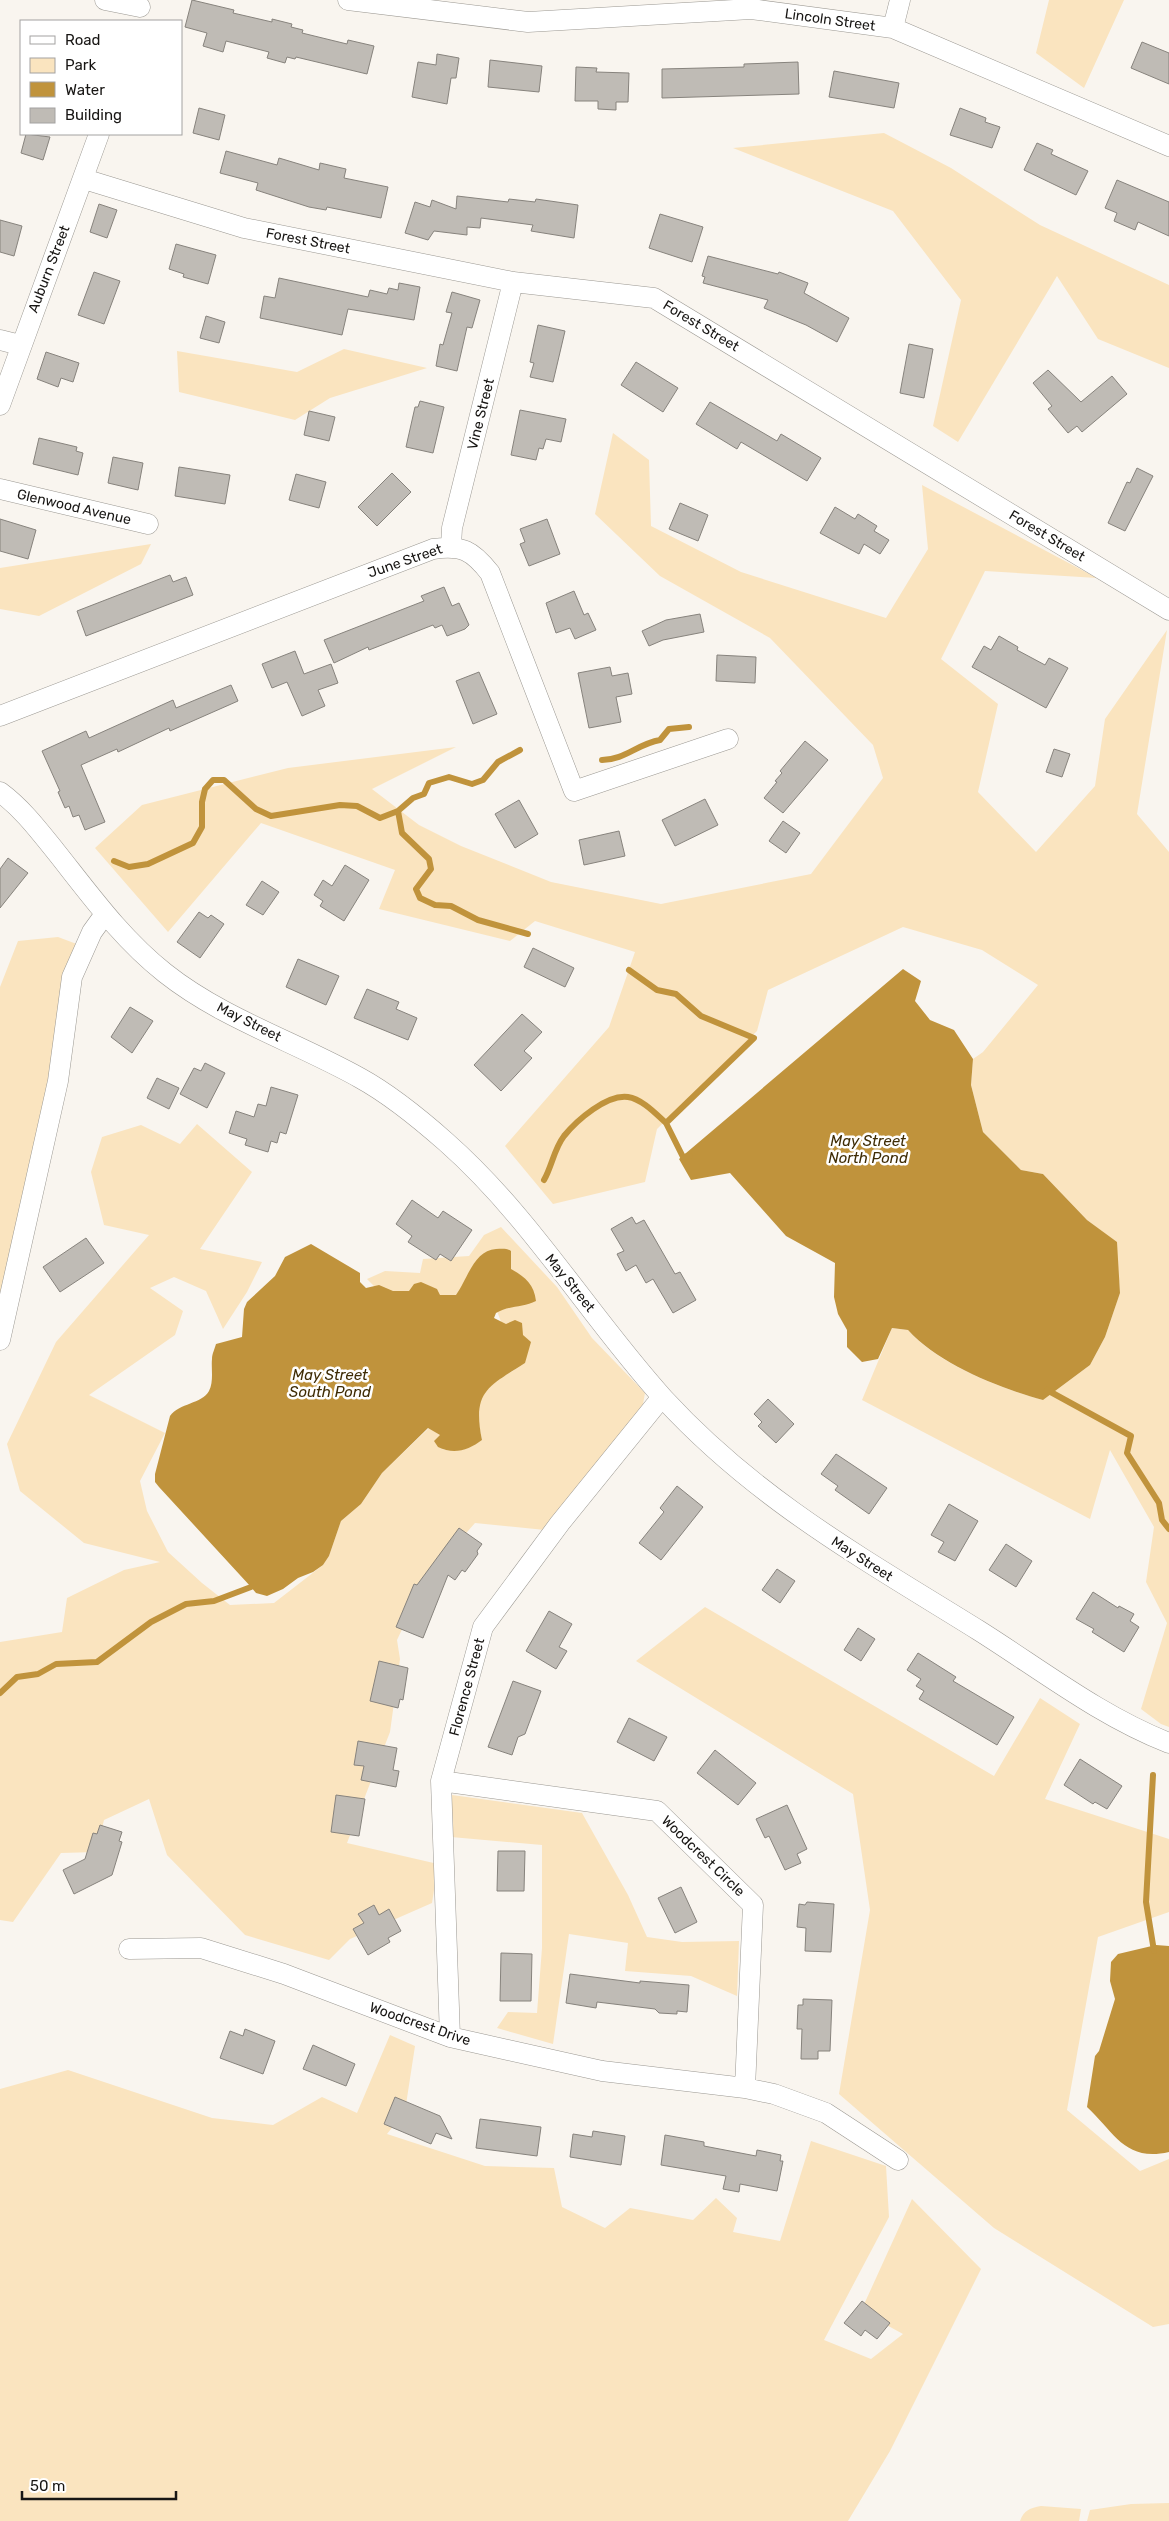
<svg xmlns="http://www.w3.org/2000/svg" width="1169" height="2521" font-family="Rubik,sans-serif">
	<rect width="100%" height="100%" fill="#f9f5ef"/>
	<path fill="#fae4bf" d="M1049 0H1124L1084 88 1036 53Z
		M884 133 951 168 1040 225 1169 285V368L1098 339 1057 276 958 442 933 426 961 300 893 211 733 148Z
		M344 349 427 368 330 398 295 420 179 392 177 351 297 372Z
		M613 433 649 460 651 526 741 572 886 618 928 549 922 485 1097 578 985 571 941 659 998 704 978 792 1036 852 1095 786 1105 719 1167 630 1137 814 1169 852V1727L1161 1724 1141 1709 1167 1623 1146 1582 1154 1527 1110 1450 1090 1519 862 1400 892 1328 908 1330C938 1364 999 1388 1043 1400L1090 1365 1105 1337 1120 1293 1116 1242 1087 1220 1043 1174 1021 1170 983 1132 971 1085 973 1059 983 1052 1038 985 982 950 903 927 768 990 757 1031 657 1129 645 1182 553 1204 505 1146 609 1027 635 952 535 921 510 941 379 909 395 870 261 823 168 932 95 848 142 805 288 768 456 747 372 789 419 825 461 846 551 882 661 904 811 874 883 778 873 745 770 638 660 576 595 514Z
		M151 544 141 564 39 616 0 609V568Z
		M58 937 82 946 0 1344V987L18 941Z
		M197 1124 252 1172 200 1249 262 1262 247 1292 223 1329 206 1291 174 1277 150 1288 183 1311 175 1335 89 1395 165 1433 140 1481 147 1511 168 1552 202 1583 230 1605 274 1603 323 1565 329 1556 341 1521 361 1504 382 1473 429 1428 440 1435 442 1449C457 1453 469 1449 482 1440 480 1428 475 1411 480 1400 487 1383 511 1373 525 1363L511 1348 492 1298 463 1317 380 1292 367 1279 385 1271 420 1273 423 1259 469 1256 484 1235 501 1227 557 1287 592 1338 645 1393 637 1438 545 1530 475 1523 446 1556 415 1602 397 1640 400 1659 390 1732 347 1843 438 1864 432 1903 350 1939 329 1960 245 1935 167 1855 149 1799 104 1820 96 1852 61 1853 13 1922 0 1920V1642L62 1632 67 1598 124 1570 160 1562 84 1543 20 1491 7 1444 56 1342 149 1235 104 1225 91 1172 102 1137 141 1125 180 1144Z
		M705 1607 994 1776 1040 1698 1080 1724 1045 1799 1169 1839V1912L1098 1937 1067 2110 1140 2171 1169 2159V2324L1153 2327 994 2228 839 2094 870 1910 853 1794 636 1661Z
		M452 1795 582 1813 628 1895 647 1937 682 1942 739 1941 737 1996 691 1976 625 1971 628 1943 569 1934 553 2044 497 2028 508 2012 537 2013 542 1948V1845L451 1837Z
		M390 2035 415 2046 405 2111 387 2134 485 2166 554 2168 562 2207 605 2228 630 2208 693 2220 716 2198 737 2218 733 2232 780 2241 811 2141 886 2166 889 2217 824 2340 871 2359 903 2334 861 2311 912 2199 981 2269 890 2451 848 2521H0V2089L68 2070 212 2118 273 2125 322 2097 357 2113Z
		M1169 2503V2521H1087L1090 2510 1131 2504Z
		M1041 2506 1081 2509 1079 2521H1020C1024 2510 1030 2508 1041 2506Z"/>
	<path fill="#c0933c" d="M903 969 921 981 915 1001 930 1020 954 1030 973 1059 971 1085 983 1132 1021 1170 1043 1174 1087 1220 1117 1242 1120 1293 1105 1337 1090 1365 1043 1400C999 1388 939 1364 908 1330L892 1328 878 1359 862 1362 847 1347V1330L838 1314 834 1297 835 1263 786 1236 730 1173 691 1180 679 1159Z
		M311 1244 360 1273V1282L366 1288 379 1285 393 1291H409L414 1284 421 1282 437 1289 440 1295H456C467 1280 474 1250 496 1249 502 1249 506 1248 511 1251V1269C525 1277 534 1284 536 1301 523 1308 509 1305 496 1313L494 1318 506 1324 515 1320 522 1323 523 1335 531 1342 525 1363C488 1387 472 1391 482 1440 469 1450 454 1455 438 1447L434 1441 440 1435 428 1428 382 1473 361 1504 341 1521 329 1556 323 1565 313 1572 298 1578 283 1589 267 1596 256 1593 251 1587 159 1487 155 1482V1474L170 1416C179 1403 202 1404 209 1391 214 1381 211 1369 212 1359 212 1354 215 1348 216 1344L242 1337 244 1309 247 1302 275 1276 285 1257Z
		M1156 1945 1169 1946V2152C1125 2162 1115 2133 1087 2107L1095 2056 1099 2051 1115 1999 1110 1981 1111 1962 1118 1954Z"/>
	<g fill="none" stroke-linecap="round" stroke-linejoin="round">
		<path stroke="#c0933c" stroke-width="6" d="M602 760C625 760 637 744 660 740L669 729 689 727
			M398 811 413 798 424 794 429 783 449 777 472 784 483 780 498 762 520 750
			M114 861 129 867 148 864 193 843 202 827V802L205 789 213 780H224L256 809 271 816 340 805 357 806 380 818 398 811 402 833 429 859 431 869 416 889 420 898 435 905 451 906 478 920 528 934
			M629 970 657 990 676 994 701 1016 754 1038 666 1123 683 1157 690 1156
			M544 1180C552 1166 554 1149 564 1136 577 1120 607 1094 628 1097 642 1099 656 1114 666 1123
			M1047 1390 1131 1436 1127 1453 1159 1503 1162 1520 1169 1529
			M0 1693 17 1677 38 1674 56 1664 97 1662 151 1622 186 1604 214 1601 251 1587
			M1153 1775 1146 1902 1154 1951"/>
	</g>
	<path fill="#bfbbb5" stroke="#87837d" d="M192 0 234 10 233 13 272 22V19L292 24 291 27 303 30 302 33 347 44 348 40 374 46 367 74 296 57 295 59 287 57 285 63 267 58 269 52 226 41 223 52 203 46 207 33 185 27Z
		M1142 42 1169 53V84L1131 68Z
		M437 54 459 58 456 78H451L447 104 412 97 418 62 436 65Z
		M490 60 542 66 539 92 488 87Z
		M798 62 799 94 662 98V69L744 67V64Z
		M576 67 597 68 596 72 629 73 628 102H616V110L598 109V101H575Z
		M834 71 899 83 894 108 829 97Z
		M199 108 225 115 219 140 193 133Z
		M960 108 986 118 985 122 1000 127 992 148 950 135Z
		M26 134 50 137 43 160 21 153Z
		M1037 143 1053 150 1051 154 1088 171 1076 195 1024 170Z
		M226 151 277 165 279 158 319 170 320 163 346 169 344 178 388 187 381 218 327 207 326 210 309 207 256 190 258 183 220 173Z
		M1117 180 1169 202V236L1138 222 1135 230 1114 221 1117 213 1105 208Z
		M457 196 508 202 509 199 535 202 536 199 578 205 574 238 531 231 533 225 481 218 480 228 467 227V235L434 231 428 240 405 233 415 202 430 207 432 200 456 209Z
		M99 204 117 210 107 238 90 232Z
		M660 214 703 227 692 262 649 248Z
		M0 220 22 226 14 256 0 252Z
		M176 244 216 255 208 284 183 277 184 274 169 269Z
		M708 256 778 274 779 272 808 283 804 293 849 318 837 342 806 325 764 308 768 300 703 283 705 277 702 276Z
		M94 272 120 281 104 324 78 315Z
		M279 278 368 297 370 290 387 294 389 288 398 290 399 283 420 287 414 320 348 309 342 335 260 318 264 296 275 298Z
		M452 292 480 300 472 328 467 327 457 371 436 366 440 344 443 345 452 313 446 312Z
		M206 316 225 322 219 343 200 338Z
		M538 325 565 331 553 382 530 377 534 363 530 362Z
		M909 344 933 349 924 398 900 393Z
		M46 352 79 363 73 382 61 378 58 387 37 379Z
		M636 362 678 388 663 412 621 385Z
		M1048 370 1081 402 1112 376 1127 394 1082 432 1077 426 1068 433 1048 409 1052 406 1033 383Z
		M420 401 444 407 433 453 406 447 415 407H418Z
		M710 402 777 441 781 434 821 458 807 481 741 442 737 449 696 424Z
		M520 410 566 419 561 442 546 439 543 449 539 448 536 460 511 455Z
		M309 411 335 417 329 441 304 435Z
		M39 438 77 447 76 451 83 453 78 475 33 464Z
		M113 457 143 463 138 490 108 483Z
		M179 467 230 475 225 504 175 496Z
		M1137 468 1153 476 1125 531 1108 523 1127 482 1130 483Z
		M392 473 411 492 377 526 358 507Z
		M296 474 326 482 319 508 289 500Z
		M680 503 708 515 698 541 669 529Z
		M835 507 855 519 858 514 877 526 874 531 889 540 880 554 864 544 859 554 820 533Z
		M0 519 36 530 28 559 0 551Z
		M547 519 560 554 529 566 520 544 525 542 520 529Z
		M170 575 173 582 186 577 193 595 86 636 77 611Z
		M444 587 452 606 459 603 469 625 465 629 447 636 442 625 435 628 433 625 369 650 368 647 334 663 324 640 424 601 421 596Z
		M574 591 584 615 588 613 596 630 575 639 570 628 556 633 546 603Z
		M700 614 704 632 663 640 649 646 642 631 666 620Z
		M999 636 1018 647 1017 650 1045 665 1049 658 1068 668 1046 708 972 667 984 646 991 650Z
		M295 651 304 674 331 664 338 683 318 690 325 706 302 716 287 682 272 688 262 664Z
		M717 655 756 657 755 683 716 681Z
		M610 667 612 676 628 673 632 694 616 697 621 722 589 728 578 673Z
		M479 672 497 714 473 724 456 681Z
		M231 685 238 701 170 731 169 728 118 752 117 749 81 765 105 822 85 830 79 815 73 817 69 806 65 808 58 792 60 791 42 751 86 731 89 738 173 700 176 708Z
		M805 741 828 760 783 813 764 798 777 782 775 781 782 773 780 771Z
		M1054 749 1070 754 1062 777 1046 772Z
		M705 799 718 825 675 846 662 820Z
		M519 800 538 834 515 848 495 814Z
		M783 821 800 833 786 853 769 841Z
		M619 831 625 856 584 865 579 840Z
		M8 858 28 873 0 908V869Z
		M345 865 369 880 344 921 320 906 323 901 314 895 323 880 332 886Z
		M262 881 279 892 263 915 246 905Z
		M199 912 208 918 211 915 224 924 200 958 177 942Z
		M533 948 574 968 565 987 524 967Z
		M298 959 339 976 326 1005 286 987Z
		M367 989 399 1002 396 1009 417 1018 408 1040 354 1018Z
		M130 1007 153 1021 132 1053 111 1037Z
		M522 1014 542 1032 524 1051 532 1058 501 1091 474 1065Z
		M205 1063 225 1073 207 1108 180 1094 194 1068 201 1071Z
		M157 1078 179 1088 169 1109 147 1098Z
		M271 1087 298 1095 286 1134 280 1132 277 1143 271 1141 268 1152 245 1145 247 1139 229 1133 236 1111 254 1117 258 1104 266 1106Z
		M412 1200 438 1218 443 1211 472 1230 451 1261 440 1254 436 1260 408 1242 412 1236 396 1224Z
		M632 1217 636 1224 644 1220 675 1274 680 1272 696 1300 673 1313 653 1279 646 1283 636 1265 626 1271 617 1254 624 1251 611 1229Z
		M86 1238 104 1263 60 1292 43 1267Z
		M768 1399 794 1424 776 1443 758 1426 762 1422 754 1414Z
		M836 1454 887 1488 869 1514 835 1490 838 1486 821 1474Z
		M677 1486 703 1507 661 1560 639 1543 664 1512 660 1508Z
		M949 1504 978 1521 955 1561 938 1552 944 1542 931 1535Z
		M459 1528 482 1544 477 1551 478 1554 465 1572 462 1570 455 1580 448 1575 423 1638 396 1627 414 1584 417 1585Z
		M1006 1544 1032 1561 1016 1587 989 1570Z
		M777 1569 795 1581 780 1603 762 1590Z
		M1093 1592 1118 1608 1119 1606 1134 1614 1130 1621 1139 1627 1124 1652 1092 1632 1094 1629 1076 1619Z
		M549 1611 572 1624 559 1647 567 1651 556 1669 526 1651Z
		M858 1628 875 1639 861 1661 844 1650Z
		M918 1653 956 1677 953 1681 1014 1717 997 1745 919 1699 924 1691 916 1686 921 1679 907 1670Z
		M379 1661 408 1668 403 1700 400 1699 398 1708 370 1701Z
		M513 1681 541 1691 525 1734 518 1737 512 1755 488 1747Z
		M629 1718 667 1737 654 1761 617 1742Z
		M358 1741 397 1748 393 1770 399 1771 396 1787 361 1780 364 1766 354 1765Z
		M715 1750 756 1783 738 1805 697 1773Z
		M1080 1759 1122 1786 1107 1809 1095 1802 1093 1804 1064 1785Z
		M336 1795 365 1799 359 1836 331 1832Z
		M787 1805 807 1849 797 1854 801 1863 785 1870 769 1836 765 1838 756 1819Z
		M100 1825 122 1832 119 1841 122 1842 112 1875 74 1894 63 1870 85 1859 93 1833 97 1834Z
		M498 1851H525L524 1891H497Z
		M681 1887 697 1922 675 1933 658 1898Z
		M807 1902 834 1904 831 1952 805 1951 806 1928 797 1927 799 1904 805 1905Z
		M374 1905 379 1915 389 1909 401 1931 388 1938 390 1942 368 1955 353 1929 364 1923 358 1914Z
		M501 1953 532 1954 531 2001H500Z
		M570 1974 640 1983V1981L689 1985 687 2012 677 2011V2014L659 2013 655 2009 597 2002 596 2008 566 2003Z
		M803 1999 832 2000 830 2051H818V2059H801L802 2029H797L798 2005H803Z
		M245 2029 275 2041 263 2074 220 2058 230 2031 243 2036Z
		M313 2045 355 2064 346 2086 303 2069Z
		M395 2097 440 2116 452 2139 436 2133 431 2144 384 2124Z
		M480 2119 541 2127 537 2156 476 2148Z
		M593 2131 625 2136 621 2165 570 2157 573 2134 592 2137Z
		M665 2135 704 2142V2146L756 2156 757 2150 781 2155 780 2161H783L777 2191 740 2184 739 2192 723 2189 726 2176 661 2165Z
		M862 2301 890 2323 877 2339 865 2330 861 2336 844 2323Z"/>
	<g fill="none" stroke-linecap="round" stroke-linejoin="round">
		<g stroke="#9b9892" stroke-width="21">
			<path id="minor" d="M105 0 140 7
				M348 0 528 22 751 9 893 28 1169 146
				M893 28 900 0
				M84 179 244 228 513 282 654 298 1169 610
				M0 340 20 345
				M0 405 99 134
				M0 489 148 524
				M451 546 452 528 513 282
				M0 716 433 549C462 545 472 550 490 573L574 791 728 739
				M0 792C23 809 40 832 57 853 91 896 122 939 165 973 223 1019 296 1042 360 1078 391 1095 420 1119 446 1142 531 1217 589 1316 664 1399 757 1500 864 1559 978 1630 1040 1669 1100 1716 1169 1743
				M0 1340 58 1081 72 977 92 932 105 914
				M441 1781 657 1811 753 1905 745 2088
				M129 1949 201 1948 284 1974 450 2037 602 2071 745 2088 774 2094 826 2113 898 2160
				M450 2037 441 1781 483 1627 560 1523 662 1397"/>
		</g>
		<use href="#minor" stroke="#fff" stroke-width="20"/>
	</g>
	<g text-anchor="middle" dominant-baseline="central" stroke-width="5" stroke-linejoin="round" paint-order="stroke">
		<g font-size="14" fill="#181614" stroke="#fff">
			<text transform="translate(830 20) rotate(8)">Lincoln Street</text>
			<text transform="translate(308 241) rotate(11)">Forest Street</text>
			<text transform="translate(49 269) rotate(-69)">Auburn Street</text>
			<text transform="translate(701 326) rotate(31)">Forest Street</text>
			<text transform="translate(481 414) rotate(-76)">Vine Street</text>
			<text transform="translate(74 507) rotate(13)">Glenwood Avenue</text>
			<text transform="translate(1047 536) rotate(31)">Forest Street</text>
			<text transform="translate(405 561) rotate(-19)">June Street</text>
			<text transform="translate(249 1022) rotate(27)">May Street</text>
			<text transform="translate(570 1283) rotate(51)">May Street</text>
			<text transform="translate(862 1559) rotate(33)">May Street</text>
			<text transform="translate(467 1687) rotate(-75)">Florence Street</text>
			<text transform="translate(703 1856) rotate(44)">Woodcrest Circle</text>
			<text transform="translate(420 2024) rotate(19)">Woodcrest Drive</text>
		</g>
		<g font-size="15" font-style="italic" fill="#3f2c05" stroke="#fff">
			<text x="868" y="1141">May Street<tspan x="868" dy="17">North Pond</tspan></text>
			<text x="330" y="1375">May Street<tspan x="330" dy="17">South Pond</tspan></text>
		</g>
	</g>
	<rect x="20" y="20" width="162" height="115" fill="#ffffff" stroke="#a3a2a1"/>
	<rect x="30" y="36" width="25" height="8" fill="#ffffff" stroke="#a3a2a1"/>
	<text x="65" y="45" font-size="15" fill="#181614">Road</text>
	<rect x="30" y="58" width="25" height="15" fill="#fae4bf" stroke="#a3a2a1"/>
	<text x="65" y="70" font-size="15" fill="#181614">Park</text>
	<rect x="30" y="82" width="25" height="15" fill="#c0933c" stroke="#a3a2a1"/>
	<text x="65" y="95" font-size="15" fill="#181614">Water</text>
	<rect x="30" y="108" width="25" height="15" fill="#bfbbb5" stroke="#a3a2a1"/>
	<text x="65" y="120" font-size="15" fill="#181614">Building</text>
	<path d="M22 2491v8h154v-8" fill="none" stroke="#181614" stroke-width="2.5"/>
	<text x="30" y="2491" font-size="15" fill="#181614" stroke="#ffffff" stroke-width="4" paint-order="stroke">50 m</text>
</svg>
